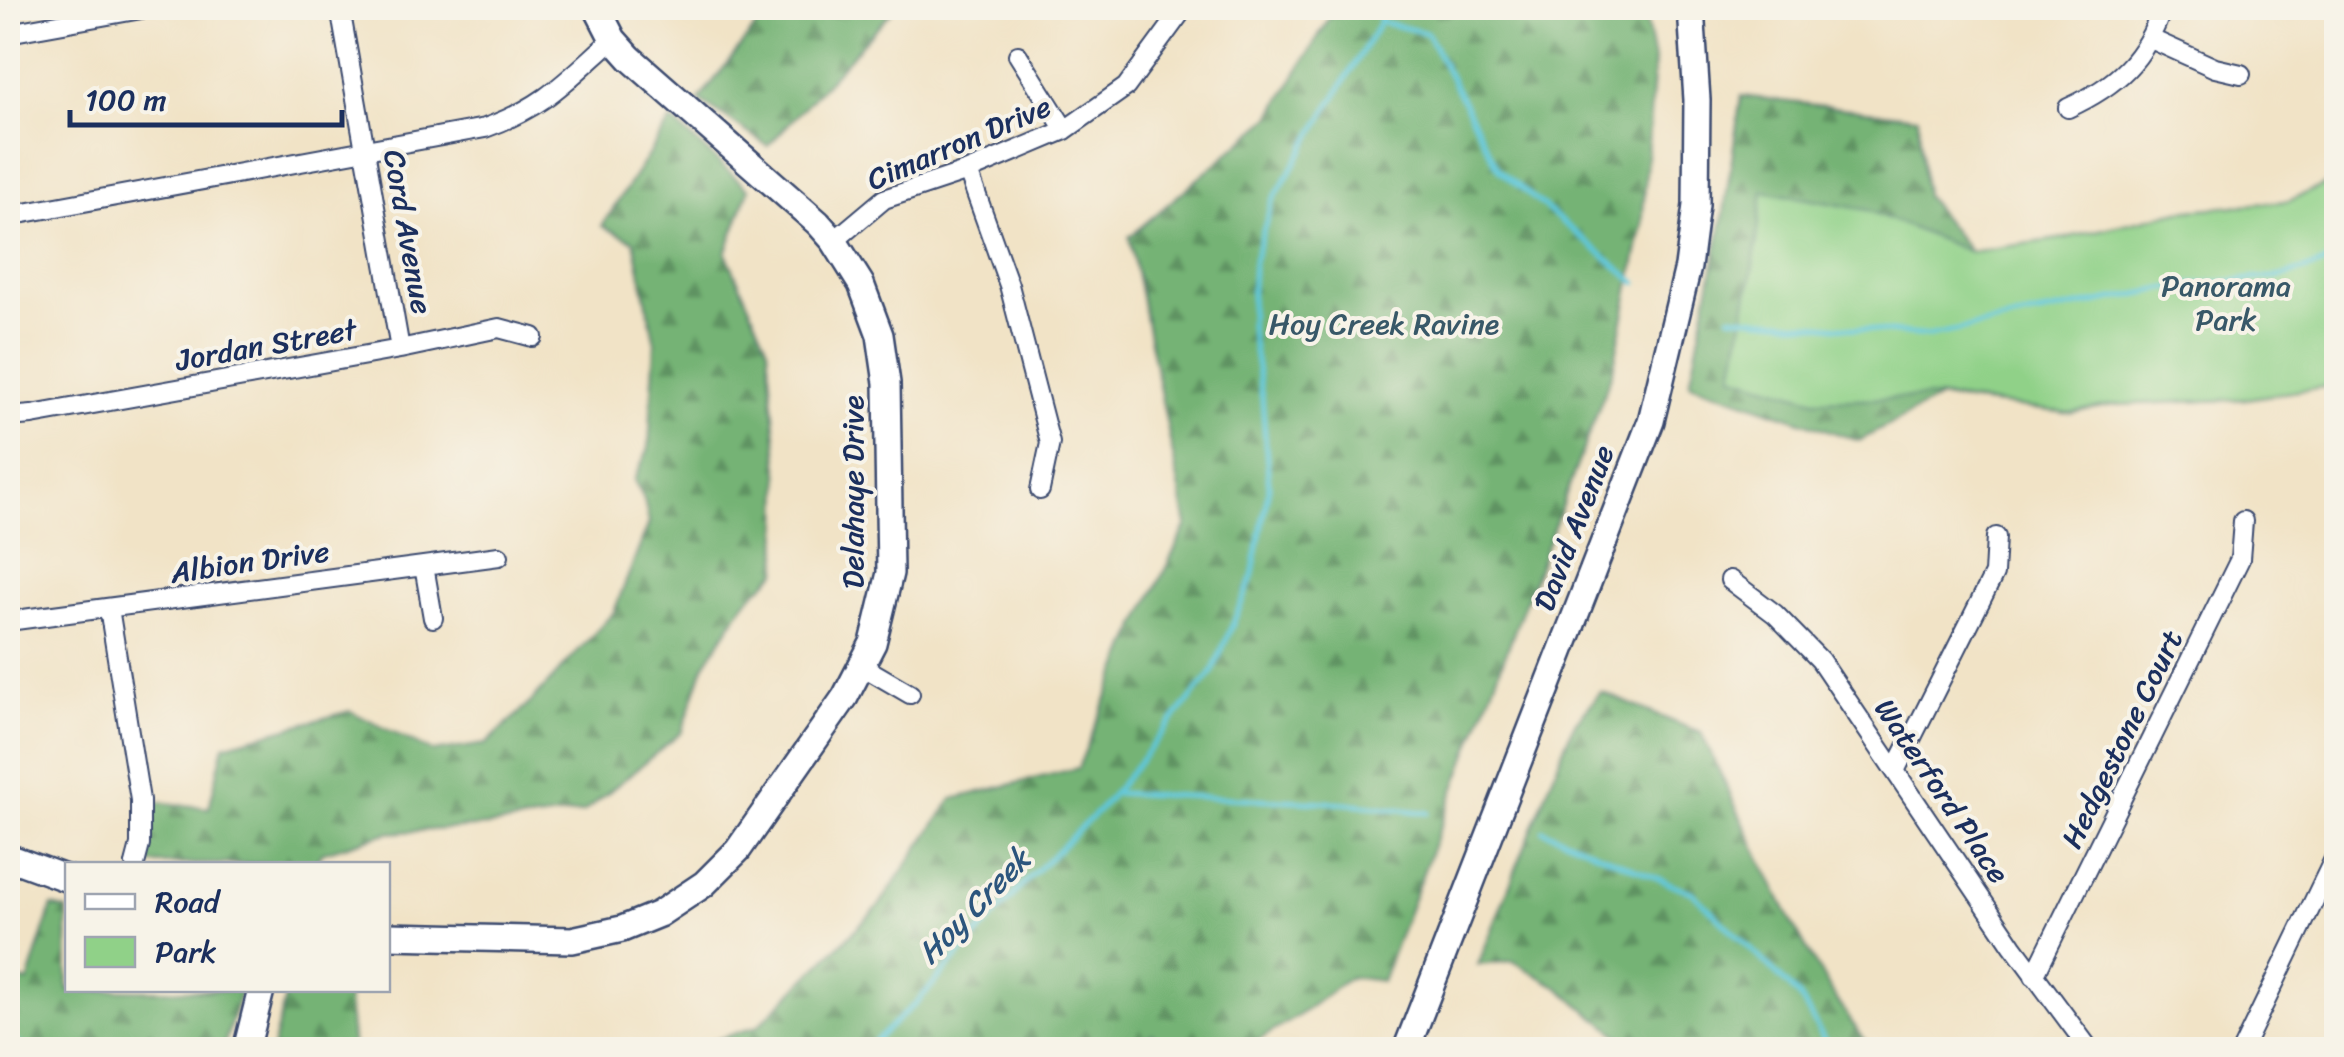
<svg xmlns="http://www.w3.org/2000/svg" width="2344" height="1057" font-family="Sriracha,sans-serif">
	<defs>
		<pattern id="forest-firs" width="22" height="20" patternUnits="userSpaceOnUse" patternTransform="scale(2.5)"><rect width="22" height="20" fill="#74b374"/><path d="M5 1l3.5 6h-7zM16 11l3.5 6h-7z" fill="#5e9262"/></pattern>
	</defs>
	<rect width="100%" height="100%" fill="#f7f3e8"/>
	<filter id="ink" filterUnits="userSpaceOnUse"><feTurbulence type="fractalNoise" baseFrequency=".01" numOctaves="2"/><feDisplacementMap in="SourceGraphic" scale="20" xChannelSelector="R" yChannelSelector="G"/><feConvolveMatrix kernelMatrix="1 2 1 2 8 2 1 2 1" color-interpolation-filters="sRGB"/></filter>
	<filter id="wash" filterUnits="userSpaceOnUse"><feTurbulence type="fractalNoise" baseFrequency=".0048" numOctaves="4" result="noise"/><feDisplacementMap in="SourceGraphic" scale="40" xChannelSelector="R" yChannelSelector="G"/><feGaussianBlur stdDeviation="2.25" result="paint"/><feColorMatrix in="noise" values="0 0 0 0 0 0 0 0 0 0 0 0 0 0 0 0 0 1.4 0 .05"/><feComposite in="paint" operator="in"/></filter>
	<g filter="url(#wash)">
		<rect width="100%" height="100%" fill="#f1e3c6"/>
		<path fill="url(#forest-firs)" stroke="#487169" stroke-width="2.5" d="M770 8H895L768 146 699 100Z
			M1335 8H1644L1654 60 1642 228 1613 370 1382 981 1350 977 1298 1016 1244 1049H1166L1152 1033 1130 1050 688 1049 758 1026 879 906 952 799 1078 768 1135 630 1187 525 1129 237 1271 117Z
			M1741 96 1918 117 1925 195 1970 252 2066 238 2180 211 2289 201 2336 180V385L2245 399 2112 405 2069 413 1940 398 1859 441 1690 383 1724 213Z
			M671 120 749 189 726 253 768 348 780 483 778 571 746 601 704 666 682 732 584 812 488 826 387 833 321 853 316 864H148L156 802 209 808 224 745 350 711 433 752 486 744 530 703 614 612 649 523 644 499 634 480 649 448 655 343 634 241 602 226Z
			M1601 692 1701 733C1753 840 1799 954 1871 1049H1636L1556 986 1513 961 1478 965 1573 725Z
			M52 906 67 910 68 990H241L223 1049H8V977L28 982Z
			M287 990H347L353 1049H272Z"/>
		<path fill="#90d188" stroke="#568073" stroke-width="2.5" d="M2336 180V385L2245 399 2112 405 2069 413 1940 397 1815 400 1733 375 1755 255 1763 191 1867 210 1970 252 2066 238 2180 211 2289 201Z"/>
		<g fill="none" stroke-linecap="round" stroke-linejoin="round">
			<path stroke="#5ec7da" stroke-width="5" d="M1380 22 1427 33 1499 170 1637 283
				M1730 316 1928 336 2179 286 2284 276 2336 260
				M1114 793 1346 803 1428 813
				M1543 830 1693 893 1799 996 1830 1050
				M8 1040 31 1050
				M865 1050 917 1002 1029 878 1100 809 1212 673 1252 578 1269 486 1262 398 1250 325 1253 264 1272 202 1380 22 1383 8"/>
		</g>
	</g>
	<g filter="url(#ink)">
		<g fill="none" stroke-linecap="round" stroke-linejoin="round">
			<g stroke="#3b4a6e" stroke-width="22">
				<path id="street" d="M340 8 400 349
					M8 33 147 8
					M2151 39 2215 68 2241 74
					M1018 55 1065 130
					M2068 108C2116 86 2146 59 2162 8
					M968 171 1009 285 1050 443 1040 490
					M8 216 485 128C546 106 567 80 613 39
					M834 241 884 199 968 171 1065 130 1126 87 1184 8
					M8 417 32 415 400 349 499 328 533 337
					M424 566 433 618
					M1730 580 1775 614 1820 660 2013 946 2090 1050
					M109 608 140 800V845L135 864
					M8 621 499 556
					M862 666 910 694
					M1896 769 1994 574 1996 537
					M2034 976 2240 559 2243 521
					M2242 1050 2336 855"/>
			</g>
			<g stroke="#3b4a6e" stroke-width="30">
				<path id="secondary" d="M8 857 68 879
					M388 936 572 940 622 929 659 914 704 884 738 850 845 697 873 643 890 573 887 383 880 335 861 284 834 241 818 223 630 58 613 39 597 8
					M246 1050 261 990
					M1406 1050 1651 421 1688 267 1696 205 1697 100 1691 8"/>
			</g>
			<use href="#street" stroke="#fff" stroke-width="18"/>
			<use href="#secondary" stroke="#fff" stroke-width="25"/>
		</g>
	</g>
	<g text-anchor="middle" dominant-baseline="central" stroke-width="8" stroke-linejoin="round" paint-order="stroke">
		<g font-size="30" fill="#1b2f5e" stroke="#f7f3e8">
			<text transform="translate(959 143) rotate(-23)">Cimarron Drive</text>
			<text transform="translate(408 232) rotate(80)">Cord Avenue</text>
			<text transform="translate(266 345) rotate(-10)">Jordan Street</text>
			<text transform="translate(853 492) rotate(-90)">Delahaye Drive</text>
			<text transform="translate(1574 528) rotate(-69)">David Avenue</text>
			<text transform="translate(250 562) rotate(-8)">Albion Drive</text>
			<text transform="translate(2122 739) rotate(-64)">Hedgestone Court</text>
			<text transform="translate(1942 791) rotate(56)">Waterford Place</text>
		</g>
		<g font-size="30" fill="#385868" stroke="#f7f3e8">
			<text x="2226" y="286">Panorama<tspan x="2226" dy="34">Park</tspan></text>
			<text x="1384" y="324">Hoy Creek Ravine</text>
		</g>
		<g font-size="32" font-style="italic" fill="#2c557d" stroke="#f7f3e8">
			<text transform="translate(974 906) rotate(-46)">Hoy Creek</text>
		</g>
	</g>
	<rect width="2344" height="1057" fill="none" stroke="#f7f3e8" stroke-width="40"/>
	<rect x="65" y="862" width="325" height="130" fill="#f7f3e8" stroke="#9fa5b1" stroke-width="2.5"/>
	<rect x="85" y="894" width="50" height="15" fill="#ffffff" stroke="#9fa5b1" stroke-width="2.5"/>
	<text x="155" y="912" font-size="30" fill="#1b2f5e">Road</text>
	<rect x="85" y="937" width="50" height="30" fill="#90d188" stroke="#9fa5b1" stroke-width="2.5"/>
	<text x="155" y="962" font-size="30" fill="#1b2f5e">Park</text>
	<path d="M70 110v15h272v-15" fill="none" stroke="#1b2f5e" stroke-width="5"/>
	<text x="85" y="110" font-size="30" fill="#1b2f5e" stroke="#f7f3e8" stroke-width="8" paint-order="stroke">100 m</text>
</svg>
